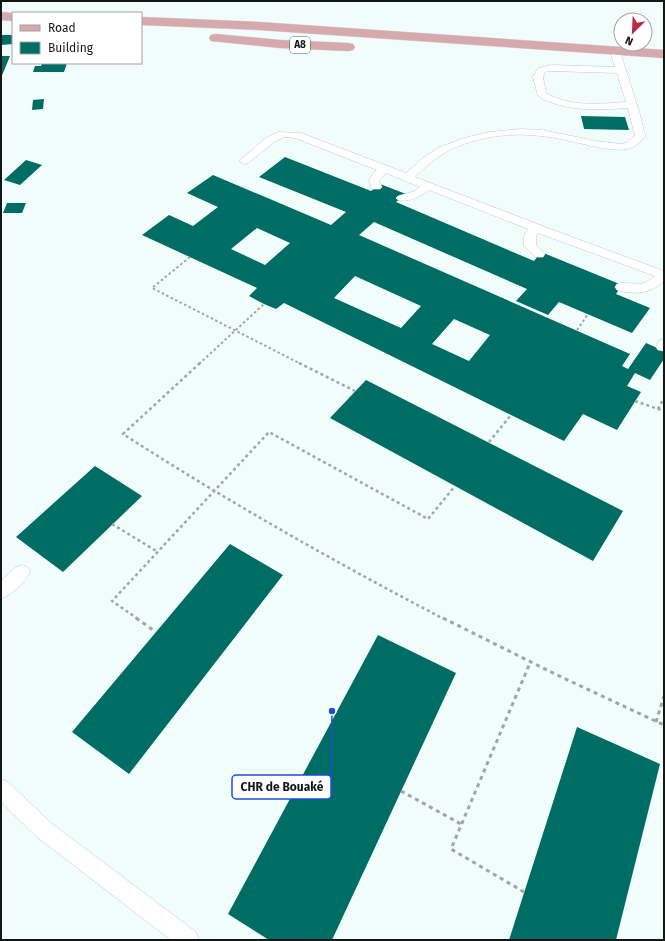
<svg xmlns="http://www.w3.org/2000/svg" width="665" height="941" font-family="'Fira Sans',sans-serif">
	<rect width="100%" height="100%" fill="#f1fdfb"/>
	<path fill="#006d64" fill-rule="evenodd" d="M1 35H13V44L1 45Z
		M1 56H10L1 78Z
		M42 63H67L64 72H33L35 66H41Z
		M44 99 43 109 32 110 33 100Z
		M581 116 625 117 629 130 584 129Z
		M285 157 371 191 380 184 406 194 396 202 534 261 541 252 622 285 616 294 650 308 632 333 559 302 548 315 516 301 527 289 374 222 359 235 630 354 622 366 628 369 646 343 664 351V359L650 380 635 373 627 386 641 392 617 430 583 414 564 441 284 303 276 309 264 304 249 296 257 288 142 235 169 215 193 226 218 207 187 193 213 175 331 225 346 212 259 177ZM257 228 290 243 265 265 231 249ZM355 276 421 306 401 328 334 298ZM454 319 490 335 469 361 432 344Z
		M26 160 42 165 20 185 4 180Z
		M7 203H26L22 213H3Z
		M366 380 623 511 593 561 330 418Z
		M95 466 142 496 63 572 16 537Z
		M230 544 283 575 129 774 72 732Z
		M378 635 456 673 332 940H269L228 914Z
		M577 727 660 764 616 940H509Z"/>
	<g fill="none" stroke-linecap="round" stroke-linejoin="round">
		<g stroke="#bfcac9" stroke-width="1">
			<path id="lane" d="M615 48 620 51 641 118 645 136C636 149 625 151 609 149 586 146 564 138 541 136 510 132 473 137 446 152 434 159 424 168 415 177L561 233 664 271V281C650 294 635 295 617 290L615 287 617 284C633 279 635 292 655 276L538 233 536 236V245L545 254 543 257H535L524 246V236L528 229 429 190C422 196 408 203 398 200L396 198 398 196 415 191 420 187 386 173 379 181 382 187 380 189H372L369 181 373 173 377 170 295 138 284 137 274 142 248 163 244 164 239 161 266 138 278 132 301 133 406 173 422 159 438 148 464 138 489 132 521 129 542 130 596 141 620 144 626 143 635 136 628 108C597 110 565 112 538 96L533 77 538 68 551 65 615 67 610 51ZM551 71 617 73 626 102C599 104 570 107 546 93L543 77 545 72Z
				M664 339V351L658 350 656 347 659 341Z
				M22 565 28 567 30 572C25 582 12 595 1 599V581L16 567Z
				M1 779 8 782 51 823 196 932 199 940H171L37 837 1 802Z"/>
		</g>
		<g stroke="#d9dada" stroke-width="1">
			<path id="primary" d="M1 12 13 13V21L1 20Z
				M141 17 259 22 664 50V58L259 30 141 25Z
				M216 34 280 40 348 43 353 44 355 47 353 50 348 51 280 48 211 41 209 38 211 35Z"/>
		</g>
		<path stroke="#9ea7a6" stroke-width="2" stroke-dasharray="2.5 2.5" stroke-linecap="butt" d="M190 257 152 288 301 364
			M577 330 588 314
			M199 364 264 304"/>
		<path stroke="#9ea7a6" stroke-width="2.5" stroke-dasharray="3 3" stroke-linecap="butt" d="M200 363 123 434C227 501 335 562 444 619
			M299 363 355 391
			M635 401 664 411
			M658 409 664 398
			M489 442 511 415
			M112 524 158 552
			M138 619 112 601 269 432 428 519 455 486"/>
		<path stroke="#9ea7a6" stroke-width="3" stroke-dasharray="4 4" stroke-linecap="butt" d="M136 618 156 632
			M443 618 557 675 664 725
			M656 722 664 696
			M401 791 461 824
			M524 892 451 849 530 663"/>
		<use href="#lane" fill="#fff" fill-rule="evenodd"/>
		<use href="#primary" fill="#d6a9ad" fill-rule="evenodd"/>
	</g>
	<g text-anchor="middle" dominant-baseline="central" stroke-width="4" stroke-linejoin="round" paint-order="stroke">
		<rect fill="#fff" stroke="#595c5b" stroke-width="1" x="290" y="37" width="20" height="16" rx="3"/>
		<g font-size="10" font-weight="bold" fill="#121615">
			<text x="300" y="45">A8</text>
		</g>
	</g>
	<path fill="none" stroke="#1d4ed8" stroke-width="1.5" d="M332 711L331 787"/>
	<circle fill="#1d4ed8" stroke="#fff" stroke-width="1.5" cx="332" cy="711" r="4"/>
	<rect fill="#fff" stroke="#1d4ed8" stroke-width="1.5" x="232" y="775" width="99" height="24" rx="4"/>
	<g font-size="12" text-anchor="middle" font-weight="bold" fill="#121615">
		<text x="282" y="791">CHR de Bouaké</text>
	</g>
	<rect width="665" height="941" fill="none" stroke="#121615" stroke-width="4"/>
	<rect x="12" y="12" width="130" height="52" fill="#ffffff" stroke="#a0a2a1"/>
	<rect x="20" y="25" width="20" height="6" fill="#d6a9ad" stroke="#a0a2a1"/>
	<text x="48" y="32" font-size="12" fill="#121615">Road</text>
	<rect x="20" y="42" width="20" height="12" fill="#006d64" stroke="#a0a2a1"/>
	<text x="48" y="52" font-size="12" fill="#121615">Building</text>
	<g transform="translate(633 32) rotate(204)"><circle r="19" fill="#ffffff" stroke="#a0a2a1"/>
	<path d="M0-3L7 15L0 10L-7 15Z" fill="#ba2847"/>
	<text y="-6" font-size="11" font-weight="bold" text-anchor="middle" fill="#121615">N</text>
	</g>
</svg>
